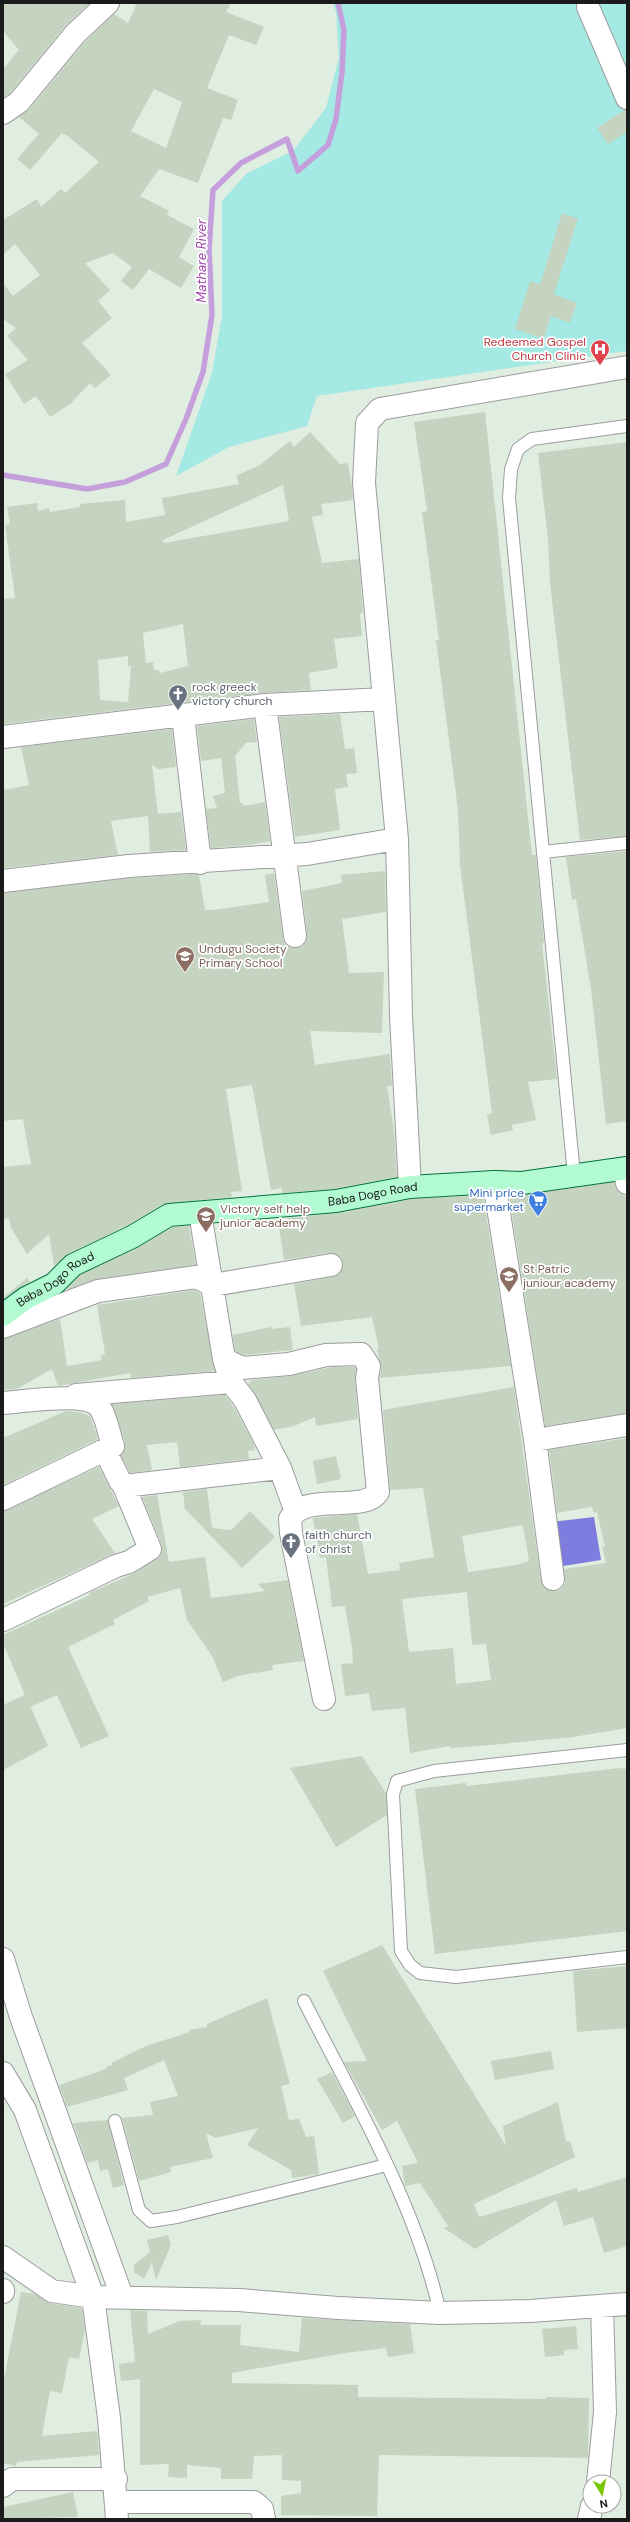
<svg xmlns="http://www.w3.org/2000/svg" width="630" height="2522" font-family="'DM Sans',sans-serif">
	<rect width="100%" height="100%" fill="#e0ede1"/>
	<path fill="#a4e9e3" d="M333 3H627V351L317 396 307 426 229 447 176 476 212 373 222 316V201L247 173 293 151 326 108 339 57 336 12Z"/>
	<path fill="#7e7cde" d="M594 1517 601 1560 557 1567 551 1522Z"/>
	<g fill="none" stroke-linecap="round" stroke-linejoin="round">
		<path stroke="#c59fdc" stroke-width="5.5" d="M3 475 87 489 125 482 166 464 186 419 203 372 212 315 209 249 213 190 241 163 287 139 298 171 328 145 336 119 342 72 344 30 338 3"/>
	</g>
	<path fill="#c4d4c1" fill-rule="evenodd" d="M3 3H90L65 26 10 93 3 98V69L19 50 3 31Z
		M137 3H231L226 12 264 27 256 45 229 35 207 88 238 100 231 120 223 118 198 183 159 169 140 196 169 211 167 215 194 229 179 257 194 266 181 288 149 269 133 290 121 281 132 267 113 253 85 263 110 290 98 301 112 318 82 343 111 375 95 388 90 383 70 404 50 417 36 396 24 404 5 374 28 360 7 336 16 328 3 319V283L13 296 40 275 15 244 3 255V220L37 199 41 207 61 189 65 193 99 162 65 134 64 135 62 133 30 170 17 159 39 134 19 117 29 110 84 43 114 14 128 23ZM154 89 182 102 166 148 131 131Z
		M624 110H627V132L608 144 597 128Z
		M562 213 578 219 554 294 577 303 570 323 551 316 544 339 515 329 530 281 540 284Z
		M485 412 532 855H536L544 943H542L557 1079 528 1082 536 1120 512 1125 513 1130 491 1135 487 1115 492 1113 460 865 458 810 436 640H439L422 512 427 511 414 422Z
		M310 432 340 464 348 463 352 486 353 500 321 504 323 515 312 517 322 563 359 559 363 613H360L362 636 334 639 338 668 309 673 311 690 263 693 3 724V599L15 598 5 525 10 524 7 507 37 503 38 511 49 508 50 512 80 507V504L125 500 126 522 165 515 162 498 239 484 236 476 260 465 290 441 294 447ZM283 485 289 521 164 543 163 540ZM183 624 188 666 160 673 159 670H154L153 662 146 663 143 633ZM128 656V666H131L128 702 100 700 98 660Z
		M627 442V836L580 840 550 583 548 539 538 453Z
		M340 714 345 749 354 748 357 773 346 774 348 787 335 789 340 830 295 837 279 717Z
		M254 719 257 742 246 743 235 756 240 803H243V806L265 802 270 841 250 845 211 848 206 809 217 808 213 796 225 793 221 758 201 761 197 726Z
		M172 729 176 767 158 769 152 765 158 814 181 812 186 850 150 852 148 816 111 821 118 855 4 868 3 790 29 785 21 747Z
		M627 851V1121L606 1124 591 989 576 899 572 900 566 857Z
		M385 871 386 912 342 919 349 973 384 972 382 1033 310 1031 315 1065 390 1054 392 1086H387L394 1130 397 1177 334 1189 282 1193V1188L271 1190 252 1085 226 1089 242 1191 231 1192 232 1197 163 1204 126 1226 68 1254 54 1266 49 1234 27 1254 11 1228 9 1218 3 1219V1167L31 1164 23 1119 3 1121V893L130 878 194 874 199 875 205 910H213L269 902 265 875 274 873 283 938 285 944 296 948 303 946 307 935 302 891 342 883 341 875Z
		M614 1182 618 1191 627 1198V1413L545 1426 509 1195H524Z
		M483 1195 511 1366 380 1378 381 1367 377 1349H379L372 1317 301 1326 294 1284 333 1277 339 1274 343 1263 340 1257 329 1253 284 1260 279 1226 288 1225 287 1218 338 1213 412 1199Z
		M189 1226 196 1265 96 1279 66 1290 80 1275 137 1248 173 1227Z
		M27 1278 30 1282 4 1299 3 1298Z
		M194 1290 200 1293 215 1371 131 1378 130 1373 58 1386 52 1369 17 1389 3 1390V1339L60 1319 67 1366 102 1360 101 1355 105 1354 97 1305Z
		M271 1327 272 1329 290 1327 293 1350 244 1355 235 1351 233 1335Z
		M332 1367H354L356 1369 355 1379 358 1419 316 1426 315 1417 294 1426 274 1430 248 1384 252 1380 290 1376Z
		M514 1387 541 1581 548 1590 554 1591 561 1589 565 1583 564 1569 606 1563 602 1547H605L597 1512 594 1513 592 1507 557 1513 549 1450 627 1438V1728L573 1737 491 1745 450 1748V1746L410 1753 405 1708 372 1711 369 1693 345 1696 341 1664 353 1663 352 1647 345 1606 332 1607 326 1557 320 1558 313 1518 357 1514 368 1574 400 1570 399 1563 434 1557 423 1488 390 1490 383 1410ZM523 1525 529 1561 516 1565 468 1572 462 1536ZM467 1592 472 1645 486 1644 491 1680 456 1684 453 1648 409 1652 402 1599Z
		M225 1395 234 1407 254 1444 255 1450 248 1451 249 1459 180 1467 177 1442 147 1445 152 1470 130 1473 121 1455 125 1449V1442L112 1404Z
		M66 1411 80 1412 90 1416 98 1439 3 1485V1438Z
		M336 1456 341 1479 317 1484 313 1461Z
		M99 1467 119 1506 92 1519 115 1553 3 1604V1511Z
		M207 1489 212 1528 231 1530 250 1511 275 1537 242 1568 185 1509 183 1492Z
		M157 1495 169 1562 205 1557 211 1598 265 1591 258 1584 288 1580 304 1661 272 1665 273 1670 237 1676 223 1682 212 1656 187 1620 180 1588 147 1597 149 1601 113 1620 115 1624 68 1647 109 1736 81 1748 57 1695 30 1707 3 1643V1635L90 1595 89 1593 135 1573 157 1559 161 1555 162 1545 142 1497Z
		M25 1695 48 1746 3 1770V1705Z
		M362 1756 386 1793 387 1815 336 1847 290 1768Z
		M619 1768 627 1769V1931L435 1954 415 1789 466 1783 467 1786Z
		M382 1945 506 2146 503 2126 558 2102 566 2141H570L575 2157 474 2204 479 2217 577 2188 578 2192 627 2177V2246L604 2253 593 2217 564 2226 556 2200 475 2249 444 2228 448 2226 420 2183 405 2186 402 2166 418 2163 397 2121 382 2130 344 2062 367 2061 323 1971Z
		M627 1966V2028L577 2032 573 1971Z
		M267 1998 290 2084 281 2086 289 2120 299 2119 306 2137 314 2136 319 2174 292 2178 291 2170 247 2145 258 2128 215 2138 206 2133 213 2158 170 2167 171 2172 139 2181 122 2118 153 2115 150 2102 178 2096 164 2060 124 2078 128 2090 67 2107 59 2085 106 2069V2067L112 2065 111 2063 146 2046 190 2032 189 2030 207 2027V2024Z
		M551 2051 554 2069 495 2080 491 2061Z
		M332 2072 355 2116 343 2123 317 2079Z
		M108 2120 124 2185 113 2188 108 2169 100 2171 98 2160 87 2163 73 2123Z
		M168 2235 171 2245 156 2280 152 2262 144 2279 134 2272V2265L150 2252 147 2240Z
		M21 2292 35 2294 50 2303 82 2308 85 2330 79 2359 69 2357 62 2393 50 2391 42 2436 97 2431 99 2455 17 2462 16 2466 3 2463V2384Z
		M130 2310 147 2311 148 2334 180 2321 201 2320 200 2325H241L240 2345 299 2352 302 2318 410 2324 414 2353 388 2357 386 2348 345 2353 232 2373V2383L358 2385V2397L546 2399V2397L589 2398 588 2458 379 2455 377 2516 281 2515V2496L301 2493V2481L282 2480V2455L254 2456 252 2479H221V2468L187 2465V2478L168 2477 169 2464 140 2465V2379L121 2381 119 2364 135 2362Z
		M576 2326 578 2349 564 2350V2355L545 2357 542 2329Z
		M73 2492 78 2517 3 2519V2507Z"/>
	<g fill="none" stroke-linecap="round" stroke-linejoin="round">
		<g stroke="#9c9c9c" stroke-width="14">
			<path id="lane" d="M543 852 627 843
				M574 1175 509 498 511 469 518 449 532 439 627 426
				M627 1750 434 1771 397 1781 393 1794 401 1951 410 1965 420 1973 456 1977 627 1957
				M304 2001C354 2100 416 2204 440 2313
				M115 2121 139 2210 151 2221 177 2217 387 2165"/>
		</g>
		<g stroke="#9c9c9c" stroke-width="24">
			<path id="street" d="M588 7 627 98
				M3 113 19 102 75 34 108 3
				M265 705 295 936
				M183 716 200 863
				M3 737 265 705 384 699
				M397 839 364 483 367 423 380 409 627 367
				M3 881 129 866 307 854 397 839 401 1016 410 1187
				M624 1169 627 1183
				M494 1182 535 1440 553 1579
				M200 1213 224 1359 231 1382 245 1400 280 1468 296 1512
				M3 1327 98 1291 196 1277 213 1285 331 1265
				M224 1359 242 1368 289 1364 326 1355 361 1354 369 1366 367 1378 378 1492C364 1514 305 1491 290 1519L291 1533 324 1699
				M76 1395 231 1382
				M3 1403C23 1402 88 1390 100 1408 107 1418 109 1435 113 1446L106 1452 120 1481 124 1486 150 1549 129 1562 116 1566 3 1620
				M535 1440 627 1425
				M124 1486 280 1468
				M3 1499 113 1446
				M3 1959 21 2017 120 2291
				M3 2073 25 2110 93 2297 109 2418 117 2519
				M3 2257 52 2291 93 2297 239 2300 338 2308 440 2313 530 2311 627 2304
				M3 2290V2292
				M598 2482 605 2412 602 2306
				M3 2486 12 2479H116
				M116 2502H254L262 2509 264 2519
				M589 2519 592 2506"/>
		</g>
		<g stroke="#03713b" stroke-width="24">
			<g id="secondary">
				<path id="s1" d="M3 1315 26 1298 54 1284 73 1265 132 1237 169 1215 336 1201 410 1187 494 1182 522 1183 627 1168"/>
			</g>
		</g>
		<use href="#lane" stroke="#fff" stroke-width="12"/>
		<use href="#street" stroke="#fff" stroke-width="22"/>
		<use href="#secondary" stroke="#b2fad2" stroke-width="22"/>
	</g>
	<defs>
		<g id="hospital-pin" transform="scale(1)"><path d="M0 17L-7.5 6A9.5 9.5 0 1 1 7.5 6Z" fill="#e0444e" stroke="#fff"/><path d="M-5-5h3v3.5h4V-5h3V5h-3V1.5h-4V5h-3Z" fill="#fff"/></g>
		<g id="church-pin" transform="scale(1)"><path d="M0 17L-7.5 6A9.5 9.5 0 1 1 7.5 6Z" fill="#6b7280" stroke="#fff"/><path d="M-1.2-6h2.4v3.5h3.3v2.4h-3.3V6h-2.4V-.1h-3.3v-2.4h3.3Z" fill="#fff"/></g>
		<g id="school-pin" transform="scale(1)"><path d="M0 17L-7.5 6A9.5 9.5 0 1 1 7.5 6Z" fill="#8d6e63" stroke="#fff"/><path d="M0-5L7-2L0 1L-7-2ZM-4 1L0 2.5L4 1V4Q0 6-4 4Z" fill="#fff"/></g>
		<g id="supermarket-pin" transform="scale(1)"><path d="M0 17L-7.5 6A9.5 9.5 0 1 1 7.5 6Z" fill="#3f7fe0" stroke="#fff"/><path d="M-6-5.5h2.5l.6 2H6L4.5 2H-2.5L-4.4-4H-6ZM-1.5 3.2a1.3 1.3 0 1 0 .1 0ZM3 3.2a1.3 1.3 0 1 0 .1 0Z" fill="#fff"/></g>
	</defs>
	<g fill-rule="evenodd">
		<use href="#hospital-pin" x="600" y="349"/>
		<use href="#church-pin" x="178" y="694"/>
		<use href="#school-pin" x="185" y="956"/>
		<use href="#supermarket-pin" x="538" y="1200"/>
		<use href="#school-pin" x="206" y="1216"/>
		<use href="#school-pin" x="509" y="1276"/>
		<use href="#church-pin" x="291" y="1542"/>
	</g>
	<g text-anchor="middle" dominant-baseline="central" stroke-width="3.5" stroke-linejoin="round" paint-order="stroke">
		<g font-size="12" fill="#be3a42" stroke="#fff" text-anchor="end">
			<text x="586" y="342">Redeemed Gospel<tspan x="586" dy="14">Church Clinic</tspan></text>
		</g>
		<g font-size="12" fill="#5b616d" stroke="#fff" text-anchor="start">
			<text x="192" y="687">rock greeck<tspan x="192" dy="14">victory church</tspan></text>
			<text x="305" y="1535">faith church<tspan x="305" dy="14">of christ</tspan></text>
		</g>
		<g font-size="12" fill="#785e54" stroke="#fff" text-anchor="start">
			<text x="199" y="949">Undugu Society<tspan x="199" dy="14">Primary School</tspan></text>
			<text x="220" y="1209">Victory self help<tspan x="220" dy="14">junior academy</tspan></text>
			<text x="523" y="1269">St Patric<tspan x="523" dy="14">juniour academy</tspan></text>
		</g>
		<g font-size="12" fill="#366cbe" stroke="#fff" text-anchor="end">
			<text x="524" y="1193">Mini price<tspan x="524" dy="14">supermarket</tspan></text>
		</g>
		<g font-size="12" fill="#1b1b1b" stroke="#fff">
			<text stroke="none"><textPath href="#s1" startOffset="400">Baba Dogo Road</textPath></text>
			<text stroke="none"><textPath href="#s1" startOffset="64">Baba Dogo Road</textPath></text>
		</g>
		<g font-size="13" font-style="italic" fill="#a147ab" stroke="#fff">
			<text transform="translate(201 261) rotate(-90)">Mathare River</text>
		</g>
	</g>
	<rect width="630" height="2522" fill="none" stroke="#1b1b1b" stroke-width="8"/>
	<g transform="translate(602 2494) rotate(170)"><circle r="19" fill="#ffffff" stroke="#a4a4a4"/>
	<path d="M0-3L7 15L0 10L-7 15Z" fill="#77c600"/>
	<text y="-6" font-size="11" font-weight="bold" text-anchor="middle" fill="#1b1b1b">N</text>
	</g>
</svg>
